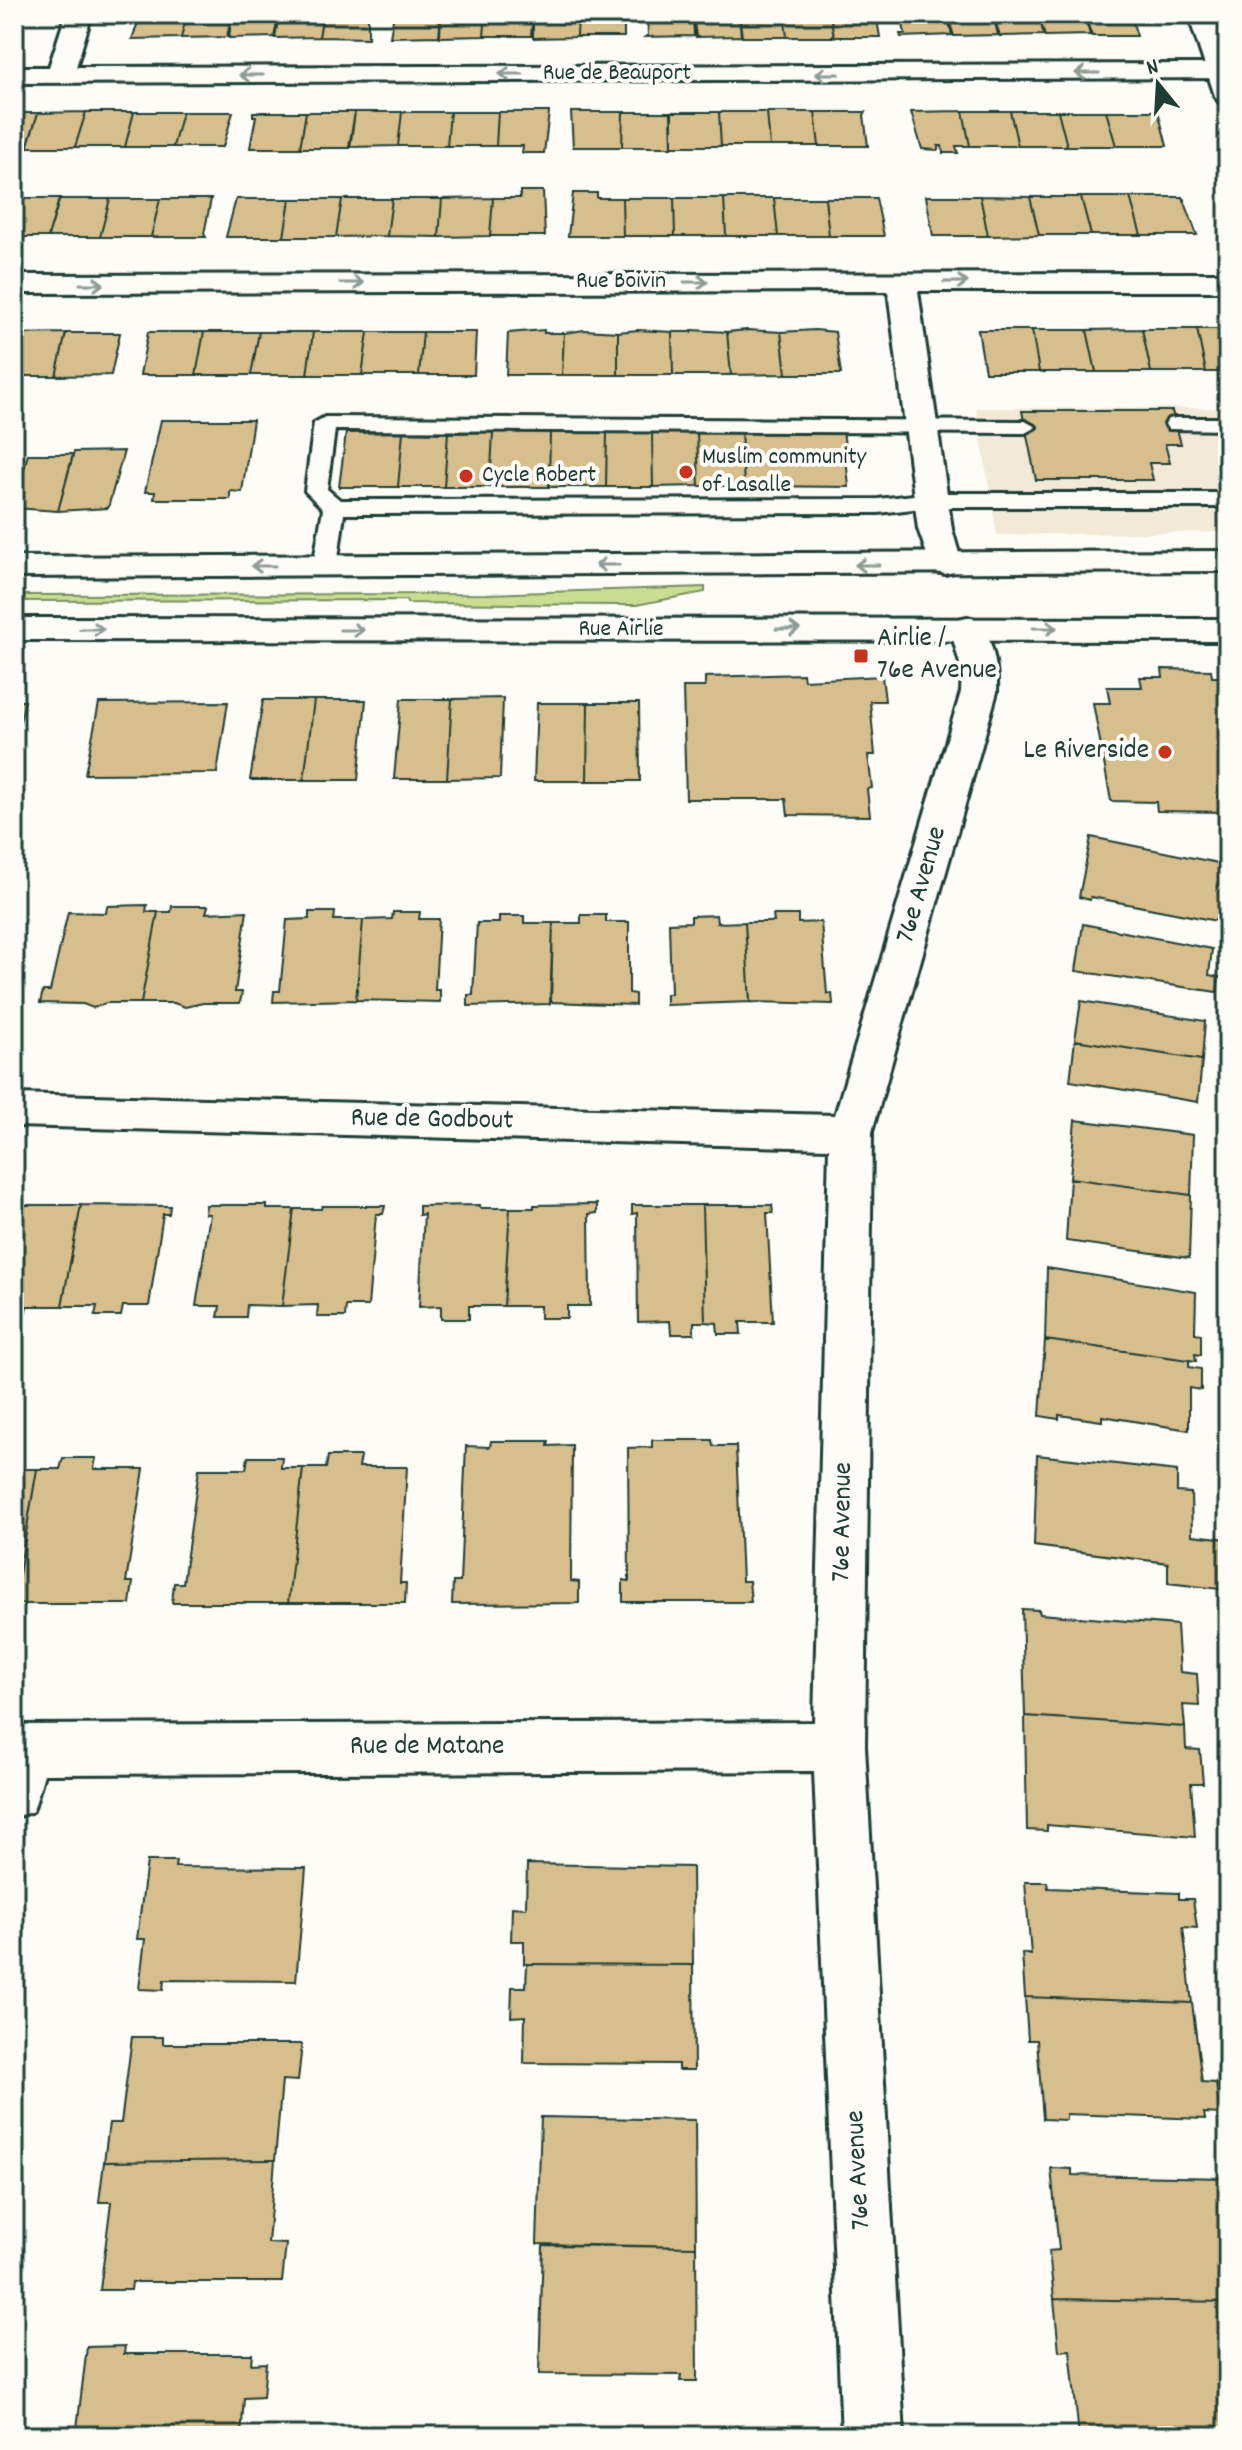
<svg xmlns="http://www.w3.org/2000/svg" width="1242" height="2450" font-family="Dekko,sans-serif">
	<rect width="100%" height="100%" fill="#fdfcf7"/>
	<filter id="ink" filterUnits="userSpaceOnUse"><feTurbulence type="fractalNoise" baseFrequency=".0125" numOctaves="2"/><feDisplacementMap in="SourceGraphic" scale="16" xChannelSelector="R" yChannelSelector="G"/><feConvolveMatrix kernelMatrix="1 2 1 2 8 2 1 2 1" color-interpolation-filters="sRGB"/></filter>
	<g filter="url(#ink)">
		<path fill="#f2e9d7" d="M976 408H1228V532L997 535Z"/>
		<path fill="#cade92" stroke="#748e63" stroke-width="2" d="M705 587V592L636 605H615L407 603 406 600 14 601V595L486 594Z"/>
		<path fill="#d7be8d" stroke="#1f3d34" stroke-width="2" d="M141 14H187L181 38 132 39Z
			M187 14H232L227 37 181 38Z
			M232 14H279L274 37 229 38Z
			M279 14H323L319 37 275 38Z
			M323 14H368V38L319 37Z
			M394 14H441L439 36 390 37Z
			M441 14H486L484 36 440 37Z
			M486 14H533L531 36H484Z
			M533 14H578L577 37 533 38Z
			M578 14H624V37H577Z
			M647 14H693L694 36 645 37 648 35Z
			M693 14H739L741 36 696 37Z
			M739 14H784L787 37H742Z
			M784 14H830L834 37H787Z
			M830 14H876L880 37H834Z
			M901 14H947L952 35 901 37 900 34H905Z
			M947 14H993L998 35 954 36Z
			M993 14H1038L1044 35 1000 36Z
			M1038 14H1084L1090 35 1045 36Z
			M1084 14H1130L1137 36H1092Z
			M963 111H1010L1018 146H970Z
			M963 111 970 146H956L958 153H943L942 146H938V150L922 149 911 112Z
			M1010 111H1058L1067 146H1018Z
			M1058 111H1106L1116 146H1067Z
			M1106 111H1158L1167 146H1116Z
			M86 112H134L125 147H75Z
			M86 112 75 147H27L38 113Z
			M134 112H182L173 147H125Z
			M182 112H233L223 147H173Z
			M253 112H306L300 148H250L256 116H253Z
			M306 112H355L350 148H300Z
			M355 112H402L398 146 349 147Z
			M402 112H450L447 146H398Z
			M450 112H498L496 146H447Z
			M498 112H549L544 153H522L523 146H496Z
			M571 112H623L622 147H573Z
			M623 112H671L672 147H622Z
			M672 112H719L721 146H672Z
			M719 112H767L770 146H721Z
			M767 112H815L819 146H770Z
			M815 112H866L864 115 868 146H819Z
			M14 113H38L27 148H14Z
			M520 191H543L545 236H490L493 198H520Z
			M573 193H597V198H622L623 236H568Z
			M926 196H980L988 236H933Z
			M980 196 1030 197 1039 235 988 236Z
			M1030 197H1081L1091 235H1039Z
			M1081 197H1130L1141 235H1091Z
			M1130 197H1183L1197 235H1141Z
			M14 198H60L48 237H14Z
			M493 198 490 236 439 237 442 199Z
			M622 198H674L675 236H623Z
			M674 198H724L726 236H675Z
			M724 198H774L778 236H726Z
			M774 198H825L829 236H778Z
			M825 198H876L884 236H829Z
			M59 199H110L100 237H48Z
			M110 199H160L151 237H100Z
			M160 199H211L204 234 206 237H151Z
			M236 199H290L284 237H226Z
			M290 199H342L336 237H284Z
			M342 199H392L387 236 336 237Z
			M392 199H442L439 237 387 236Z
			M1142 329H1197L1206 372H1151Z
			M1142 329 1151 372H1096L1087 330Z
			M1197 329H1228V372H1206Z
			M544 330V333H564L562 375H506L508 333Z
			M584 330 618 332V375H562L564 333Z
			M638 330 672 332 673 375H618V332Z
			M692 330 727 332 731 375H673L672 332H692Z
			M747 330 781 332 786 374 731 375 727 332Z
			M815 330 835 332 841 374H786L781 332Z
			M978 330H1032L1039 372H985Z
			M1032 330H1087L1096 372H1039Z
			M148 332H204L196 375H140Z
			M204 332H259L251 375H196Z
			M259 332H313L307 375H251Z
			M313 332H368L362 375H307Z
			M368 332H423L419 375H362Z
			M423 332H476L474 375H419Z
			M66 333H120L111 375 56 376Z
			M66 333 56 376H14V334Z
			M1022 411H1172L1181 444H1165L1170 463H1149L1153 480H1036Z
			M161 420H253L242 492 230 491V499H154L155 492H145Z
			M741 428H843L849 487 744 486Z
			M741 431 744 486H699L697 432Z
			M403 432 448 433 444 487H398Z
			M403 432 398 487H339L346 433Z
			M493 432H550L549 487H490Z
			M493 432 490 487H444L448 433Z
			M550 432H607L606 487H549Z
			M607 432H652L653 487H606Z
			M652 432H697L699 486 653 487Z
			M124 451 108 508 58 511 74 452Z
			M28 454H73L58 511 14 508Z
			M1162 669 1211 670 1212 677H1228V812L1157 811 1156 802 1111 801 1093 703H1110L1107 687H1142L1140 677H1163Z
			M803 674 804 680 882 676 885 701H870L875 755H868L872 788 867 789 870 816 788 815 786 799H686L683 687H705V677Z
			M503 698 500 778 447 779 452 699Z
			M401 699H452L447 779H394Z
			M263 700H314L304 780H250Z
			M314 700H366L358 780H304Z
			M14 701H25L14 746Z
			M228 702 217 773 85 774 99 703Z
			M537 703H588L587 781H534Z
			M588 703H639L640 781H587Z
			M1091 837 1228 865V910L1223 909 1222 922 1091 897 1090 900 1079 897Z
			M147 905 146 912H158L141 1003H106L93 1008 83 1004 40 1003 43 991H50L68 912 106 913 107 906Z
			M172 906H208L206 913 247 911 235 992H242L240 1003H203L185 1007 174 1003H141L158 912H171Z
			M309 912H335L334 920H363L356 1000 273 1002 274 991H280L287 920 309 919Z
			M393 912H420L419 919H439L435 990H440V1002L356 1000 363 920 392 919Z
			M581 915H606V922H629V993L635 994V1005L551 1002 553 923H581Z
			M716 915 717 923 745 922 750 1002 666 1005V994H671L669 923 691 922V916Z
			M773 915H798V923L821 922 827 994 832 993 833 1004 750 1002 745 922H774Z
			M499 916H524V923H553L550 1004 468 1006V995H473L477 923H499Z
			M1083 924 1212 949 1209 975 1219 977 1217 992 1076 971Z
			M1081 1001 1205 1021 1202 1060 1075 1040Z
			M1075 1040 1202 1060 1198 1102 1070 1081Z
			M1075 1120 1193 1135 1191 1195 1070 1178Z
			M1070 1178 1191 1195 1189 1258 1066 1241Z
			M597 1204V1213L589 1214 590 1306H567V1318H540V1306H504L510 1208H534V1205Z
			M14 1205H81L62 1306H27L25 1315 14 1316Z
			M81 1205 170 1206 169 1214H163L149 1306H123L121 1316H95L97 1306H62Z
			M206 1205H267V1209H294L282 1306 247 1305 246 1317H218L220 1306H196L210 1214H205Z
			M480 1205V1208H510L504 1306H469V1319H441V1306L419 1307 424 1214 419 1215V1206Z
			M632 1205H702L705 1322H694V1334H671L670 1321 638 1322 637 1213 632 1214Z
			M702 1205H772L773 1213H767L773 1322H740L741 1334H718L717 1323 705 1322Z
			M322 1206H385L383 1214H376L368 1306H346L345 1317H317L318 1305 282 1306 294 1209H321Z
			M1047 1268 1196 1292 1195 1333 1201 1334V1355L1195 1354 1196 1361 1045 1340Z
			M1045 1340 1189 1360V1367L1201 1369V1390L1189 1388V1430L1102 1416V1421L1059 1415V1419L1040 1416Z
			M652 1440H712L713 1446H736L742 1581H749L751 1602H623V1580L629 1581 628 1448 652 1447Z
			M491 1441H549L548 1446 572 1445 571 1581 579 1582V1603L452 1604 453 1582H460L466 1446 490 1447Z
			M1037 1455 1177 1471V1492L1191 1493 1192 1535 1228 1539V1590L1168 1583V1563L1034 1546Z
			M328 1456H361L359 1467H407L400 1583H406L405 1603H288L303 1468H326Z
			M248 1457H282L281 1468H303L288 1603H172L174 1583H183L199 1469H246Z
			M14 1458H17L15 1469H37L14 1602Z
			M63 1458H96L94 1469H144L126 1582H133L130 1604H14L37 1469H60Z
			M1022 1609 1039 1610 1040 1614 1177 1625 1180 1672 1197 1674 1199 1706 1183 1705 1185 1727 1025 1716Z
			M1025 1716 1185 1727 1186 1749 1200 1750 1203 1783H1191L1195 1837 1047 1825V1831L1027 1830Z
			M147 1861H176L175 1867 306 1868 296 1981 164 1980 163 1990 139 1989 145 1939H137Z
			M527 1864 692 1867 693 1965 524 1964V1941H511L512 1907 526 1908Z
			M1025 1882H1047L1048 1888 1179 1893V1899H1193L1197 1928 1183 1927 1192 2003 1025 1997 1022 1953 1031 1955Z
			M527 1964 693 1965 694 2070H678V2064L524 2063 525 2016 511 2017 512 1987H526Z
			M1025 1997 1192 2003 1202 2082 1216 2083 1220 2114 1204 2113 1205 2119 1066 2114V2120L1043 2119 1037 2040H1028Z
			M132 2037H163V2044H302L298 2081 282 2080 275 2160 104 2162 109 2123H121Z
			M541 2117 695 2120 696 2247 537 2244Z
			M275 2160 268 2243 286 2244 282 2282H132L131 2290H100L111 2202H99L104 2162Z
			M1051 2168 1072 2169V2175L1228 2178V2215H1221L1228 2263V2302L1054 2299 1049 2251 1059 2250Z
			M543 2245 696 2247 697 2381H680L681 2375 539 2374Z
			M1054 2299 1228 2302V2436H1079L1070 2350 1059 2351Z
			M125 2346 124 2354H252L251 2364 266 2363 263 2397 244 2398 241 2436H76L87 2347Z"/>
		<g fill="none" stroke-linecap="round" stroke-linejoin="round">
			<g stroke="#1f3d34" stroke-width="6">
				<path id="service" d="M325 417 1025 421 1036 427 1025 433 335 430 327 489 340 500 878 499 931 493H1228V507H931L878 513 344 514 337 566 333 571H317L313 566 323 509 305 491 314 423Z
					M1176 418H1228V430L1168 429 1165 424 1168 419Z"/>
			</g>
			<g stroke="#1f3d34" stroke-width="6">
				<path id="minor" d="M66 14H92L76 67 1221 64 1228 66V78L14 83V67H49Z
					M1228 273V291H918L952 529 962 564 957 571 945 574 933 571 918 529 888 291 14 293V275Z
					M967 617 979 620C993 641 998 668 997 692L872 1132 865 1746 904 2436H842L814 1771 44 1774 33 1811 14 1818V1725L814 1722 829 1148 14 1126V1094L835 1115 961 692 962 671 950 628 955 620Z"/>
			</g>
			<g stroke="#1f3d34" stroke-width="6">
				<path id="tertiary" d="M1188 14H1214L1228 57V104L1219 102 1215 96Z"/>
			</g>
			<g stroke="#1f3d34" stroke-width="6">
				<path id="secondary" d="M1228 551V571L14 577V557Z
					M14 618 1228 619V641L14 640Z"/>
			</g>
			<use href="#service" fill="#fdfcf7" fill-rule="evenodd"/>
			<use href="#minor" fill="#fdfcf7" fill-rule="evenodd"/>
			<use href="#tertiary" fill="#fdfcf7" fill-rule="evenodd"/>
			<use href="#secondary" fill="#fdfcf7" fill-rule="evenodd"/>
		</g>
		<defs><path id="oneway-shaft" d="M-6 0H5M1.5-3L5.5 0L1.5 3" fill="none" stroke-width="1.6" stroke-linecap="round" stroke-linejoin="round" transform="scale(2)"/></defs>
		<g stroke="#8e9c96">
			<use href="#oneway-shaft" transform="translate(1087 73) rotate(180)"/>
			<use href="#oneway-shaft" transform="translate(511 74) rotate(180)"/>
			<use href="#oneway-shaft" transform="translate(827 74) rotate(180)"/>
			<use href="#oneway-shaft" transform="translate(251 75) rotate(180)"/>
			<use href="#oneway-shaft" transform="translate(696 282)"/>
			<use href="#oneway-shaft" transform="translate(956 282)"/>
			<use href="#oneway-shaft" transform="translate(352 283)"/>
			<use href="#oneway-shaft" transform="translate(92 284)"/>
			<use href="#oneway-shaft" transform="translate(607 565) rotate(180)"/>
			<use href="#oneway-shaft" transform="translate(867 565) rotate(180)"/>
			<use href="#oneway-shaft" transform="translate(263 566) rotate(180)"/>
			<use href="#oneway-shaft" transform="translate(1045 628)"/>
			<use href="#oneway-shaft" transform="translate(92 629)"/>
			<use href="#oneway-shaft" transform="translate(788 629)"/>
			<use href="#oneway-shaft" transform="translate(352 630)"/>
		</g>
	</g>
	<g fill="#c8321e" stroke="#fdfcf7" stroke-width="3">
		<circle cx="686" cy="472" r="8"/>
		<circle cx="466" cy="476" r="8"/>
		<rect x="853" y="648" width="16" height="16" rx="4"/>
		<circle cx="1165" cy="752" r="8"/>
	</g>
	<g text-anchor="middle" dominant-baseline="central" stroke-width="8" stroke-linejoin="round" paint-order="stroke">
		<g font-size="24" fill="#1f3d34" stroke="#fdfcf7">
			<text x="617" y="74">Rue de Beauport</text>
			<text x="621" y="282">Rue Boivin</text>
			<text x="621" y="630">Rue Airlie</text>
		</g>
		<g font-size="24" fill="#1f3d34" stroke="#fdfcf7" text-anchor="start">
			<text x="702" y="458">Muslim community<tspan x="702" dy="28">of Lasalle</tspan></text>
			<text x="482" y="476">Cycle Robert</text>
		</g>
		<g font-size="28" fill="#1f3d34" stroke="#fdfcf7" text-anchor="start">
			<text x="877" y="640">Airlie /<tspan x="877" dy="32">76e Avenue</tspan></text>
			<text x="1149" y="752" text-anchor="end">Le Riverside</text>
		</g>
		<g font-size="28" fill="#1f3d34" stroke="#fdfcf7">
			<text transform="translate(923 885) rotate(-74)">76e Avenue</text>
			<text transform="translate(432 1121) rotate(1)">Rue de Godbout</text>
			<text transform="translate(844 1522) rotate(-89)">76e Avenue</text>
			<text x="427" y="1748">Rue de Matane</text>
			<text transform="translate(860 2170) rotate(-93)">76e Avenue</text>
		</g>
	</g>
	<rect width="1242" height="2450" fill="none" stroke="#fdfcf7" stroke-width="48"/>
	<rect x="24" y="24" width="1194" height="2402" fill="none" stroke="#1f3d34" stroke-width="3" filter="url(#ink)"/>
	<g transform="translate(1158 84) rotate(342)" stroke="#fdfcf7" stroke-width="6" paint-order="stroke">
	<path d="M0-6L14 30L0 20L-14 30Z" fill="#1f3d34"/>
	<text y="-12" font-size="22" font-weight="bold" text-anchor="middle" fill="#1f3d34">N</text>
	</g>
</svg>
